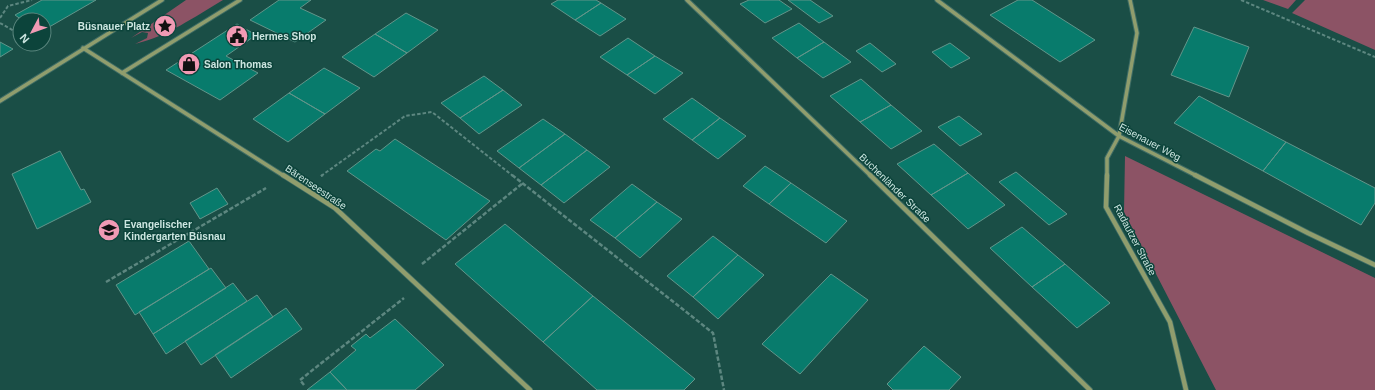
<svg xmlns="http://www.w3.org/2000/svg" width="1375" height="390" font-family="Arial,sans-serif">
	<rect width="100%" height="100%" fill="#1a4e46"/>
	<path fill="#8c5365" d="M186 0H223C194 17 168 36 135 44L147 38 148 33 142 32 131 38Z
		M1263 0H1296L1288 9Z
		M1305 0H1375V50L1292 13Z
		M1125 156 1375 278V390H1216L1124 212Z"/>
	<path fill="#087b6c" stroke="#62958a" d="M42 0H96L44 30V20H22L15 15Z
		M279 0H311L300 8 326 20 295 42 250 20Z
		M558 0H596L601 3 575 20 551 4Z
		M749 0H779L792 9 765 23 740 4Z
		M788 0H810L833 16 819 23Z
		M1018 0H1032L1095 40 1060 62 990 15Z
		M601 3 626 19 600 36 575 20Z
		M406 13 438 30 407 53 375 34Z
		M799 23 824 42 797 58 772 38Z
		M237 24 256 35 226 56 258 73 220 100 166 70Z
		M1194 27 1249 47 1229 97 1171 75Z
		M375 34 407 53 374 77 342 57Z
		M628 38 655 56 627 75 600 57Z
		M0 42 13 49 0 57Z
		M824 42 851 62 823 78 797 58Z
		M870 43 896 64 882 72 856 51Z
		M950 43 970 58 951 68 932 52Z
		M655 56 683 73 655 94 627 75Z
		M324 68 360 88 325 114 289 93Z
		M484 76 503 90 460 118 441 103Z
		M861 79 891 105 860 122 830 96Z
		M503 90 522 105 479 134 460 118Z
		M289 93 325 114 288 142 253 119Z
		M1199 96 1286 142 1263 171 1174 123Z
		M692 98 720 118 692 140 663 119Z
		M891 105 922 131 891 149 860 122Z
		M959 116 982 134 960 146 938 127Z
		M720 118 746 136 718 159 692 140Z
		M543 119 565 134 519 168 497 151Z
		M565 134 587 150 541 185 519 168Z
		M395 139 490 201 446 240 347 171 376 149 380 151Z
		M1286 142 1375 188V203L1361 225 1263 171Z
		M934 144 968 173 931 195 897 164Z
		M587 150 610 167 564 203 541 185Z
		M60 151 81 190 84 189 91 202 37 229 12 174Z
		M765 166 791 183 769 204 743 186Z
		M1016 172 1067 214 1049 225 999 182Z
		M968 173 1005 205 968 229 931 195Z
		M791 183 847 221 826 243 769 204Z
		M632 184 657 202 615 238 590 220Z
		M217 188 228 204 200 219 190 203Z
		M657 202 682 219 640 258 615 238Z
		M505 224 593 296 543 342 455 264Z
		M1022 227 1065 264 1032 287 990 248Z
		M713 236 738 255 693 297 667 276Z
		M189 241 209 269 135 315 116 285Z
		M738 255 764 275 718 319 693 297Z
		M1065 264 1110 303 1077 328 1032 287Z
		M211 268 226 288 153 334 139 312Z
		M831 274 868 300 800 374 762 344Z
		M233 283 247 301 166 354 153 334Z
		M257 295 273 317 201 365 185 341Z
		M593 296 695 379 684 390H597L543 342Z
		M286 308 302 329 231 378 215 355Z
		M395 319 444 365 415 390H347L330 372 356 350 351 346 366 334 370 338Z
		M924 346 961 377 949 390H893L887 384Z
		M330 372 347 390H307Z"/>
	<g fill="none" stroke-linecap="round" stroke-linejoin="round">
		<g stroke="#3e6c65" stroke-width="5.5">
			<path id="minor-far1" d="M687 0 871 176
				M937 0 1119 136 1197 176
				M83 48 284 176
				M122 73 240 0
				M0 101 162 0
				M1107 176V158L1119 136 1137 33 1130 0"/>
		</g>
		<g stroke="#3e6c65" stroke-width="6">
			<path id="minor" d="M283 175 335 208 530 390
				M870 175 1090 390
				M1107 175 1106 207 1170 322 1186 390
				M1195 175 1308 233 1375 265"/>
		</g>
		<path stroke="#5d8780" stroke-width="2" stroke-dasharray="3.5 2" stroke-linecap="butt" d="M1241 0 1375 57
			M0 18 8 6 32 0
			M0 23 14 31
			M321 176 405 116 432 112 513 176"/>
		<path stroke="#5d8780" stroke-width="2.5" stroke-dasharray="4.5 2" stroke-linecap="butt" d="M512 175 713 333 724 390
			M321 176 323 175
			M422 264 523 183
			M106 282 266 188
			M304 385 300 380 404 298"/>
		<use href="#minor-far1" stroke="#909d6d" stroke-width="3.5"/>
		<use href="#minor" stroke="#909d6d" stroke-width="4.5"/>
	</g>
	<defs>
		<g id="sight-disc" transform="scale(1.15)"><circle r="9.5" fill="#f19ab4" stroke="#0c443b"/><path d="M0-6L1.8-2.2L6-1.7L2.9 1.2L3.7 5.4L0 3.3L-3.7 5.4L-2.9 1.2L-6-1.7L-1.8-2.2Z" fill="#111"/></g>
		<g id="civic-disc" transform="scale(1.15)"><circle r="9.5" fill="#f19ab4" stroke="#0c443b"/><path d="M-.6-6.5H3V-4.5H.6V-3L4-1V1h2V6H-6V1h2V-1L-.6-3ZM-1.2 2.5V6h2.4V2.5Z" fill="#111"/></g>
		<g id="shop-disc" transform="scale(1.15)"><circle r="9.5" fill="#f19ab4" stroke="#0c443b"/><path d="M-5-2.5h2.3a2.7 3.5 0 0 1 5.4 0H5L5.5 6h-11ZM-1.5-2.5h3a1.5 2.3 0 0 0-3 0Z" fill="#111"/></g>
		<g id="school-disc" transform="scale(1.15)"><circle r="9.5" fill="#f19ab4" stroke="#0c443b"/><path d="M0-5L7-2L0 1L-7-2ZM-4 1L0 2.5L4 1V4Q0 6-4 4Z" fill="#111"/></g>
	</defs>
	<g fill-rule="evenodd">
		<use href="#sight-disc" x="165" y="26"/>
		<use href="#civic-disc" x="237" y="36"/>
		<use href="#shop-disc" x="189" y="64"/>
		<use href="#school-disc" x="109" y="230"/>
	</g>
	<g text-anchor="middle" dominant-baseline="central" stroke-width="3" stroke-linejoin="round" paint-order="stroke">
		<g font-size="10" font-weight="bold" fill="#cde6e1" stroke="#0c443b" text-anchor="start">
			<text x="150" y="26" text-anchor="end">Büsnauer Platz</text>
			<text x="252" y="36">Hermes Shop</text>
			<text x="204" y="64">Salon Thomas</text>
			<text x="124" y="224">Evangelischer<tspan x="124" dy="12">Kindergarten Büsnau</tspan></text>
		</g>
		<g font-size="10" fill="#cde6e1" stroke="#0c443b">
			<text transform="translate(1150 142) rotate(28)">Eisenauer Weg</text>
			<text transform="translate(316 187) rotate(34)">Bärenseestraße</text>
			<text transform="translate(895 188) rotate(44)">Buchenländer Straße</text>
			<text transform="translate(1135 240) rotate(62)">Radautzer Straße</text>
		</g>
	</g>
	<g transform="translate(32 32) rotate(229)"><circle r="19" fill="#0c443b" stroke="#59857d"/>
	<path d="M0-3L7 15L0 10L-7 15Z" fill="#f19ab4"/>
	<text y="-6" font-size="11" font-weight="bold" text-anchor="middle" fill="#cde6e1">N</text>
	</g>
</svg>
